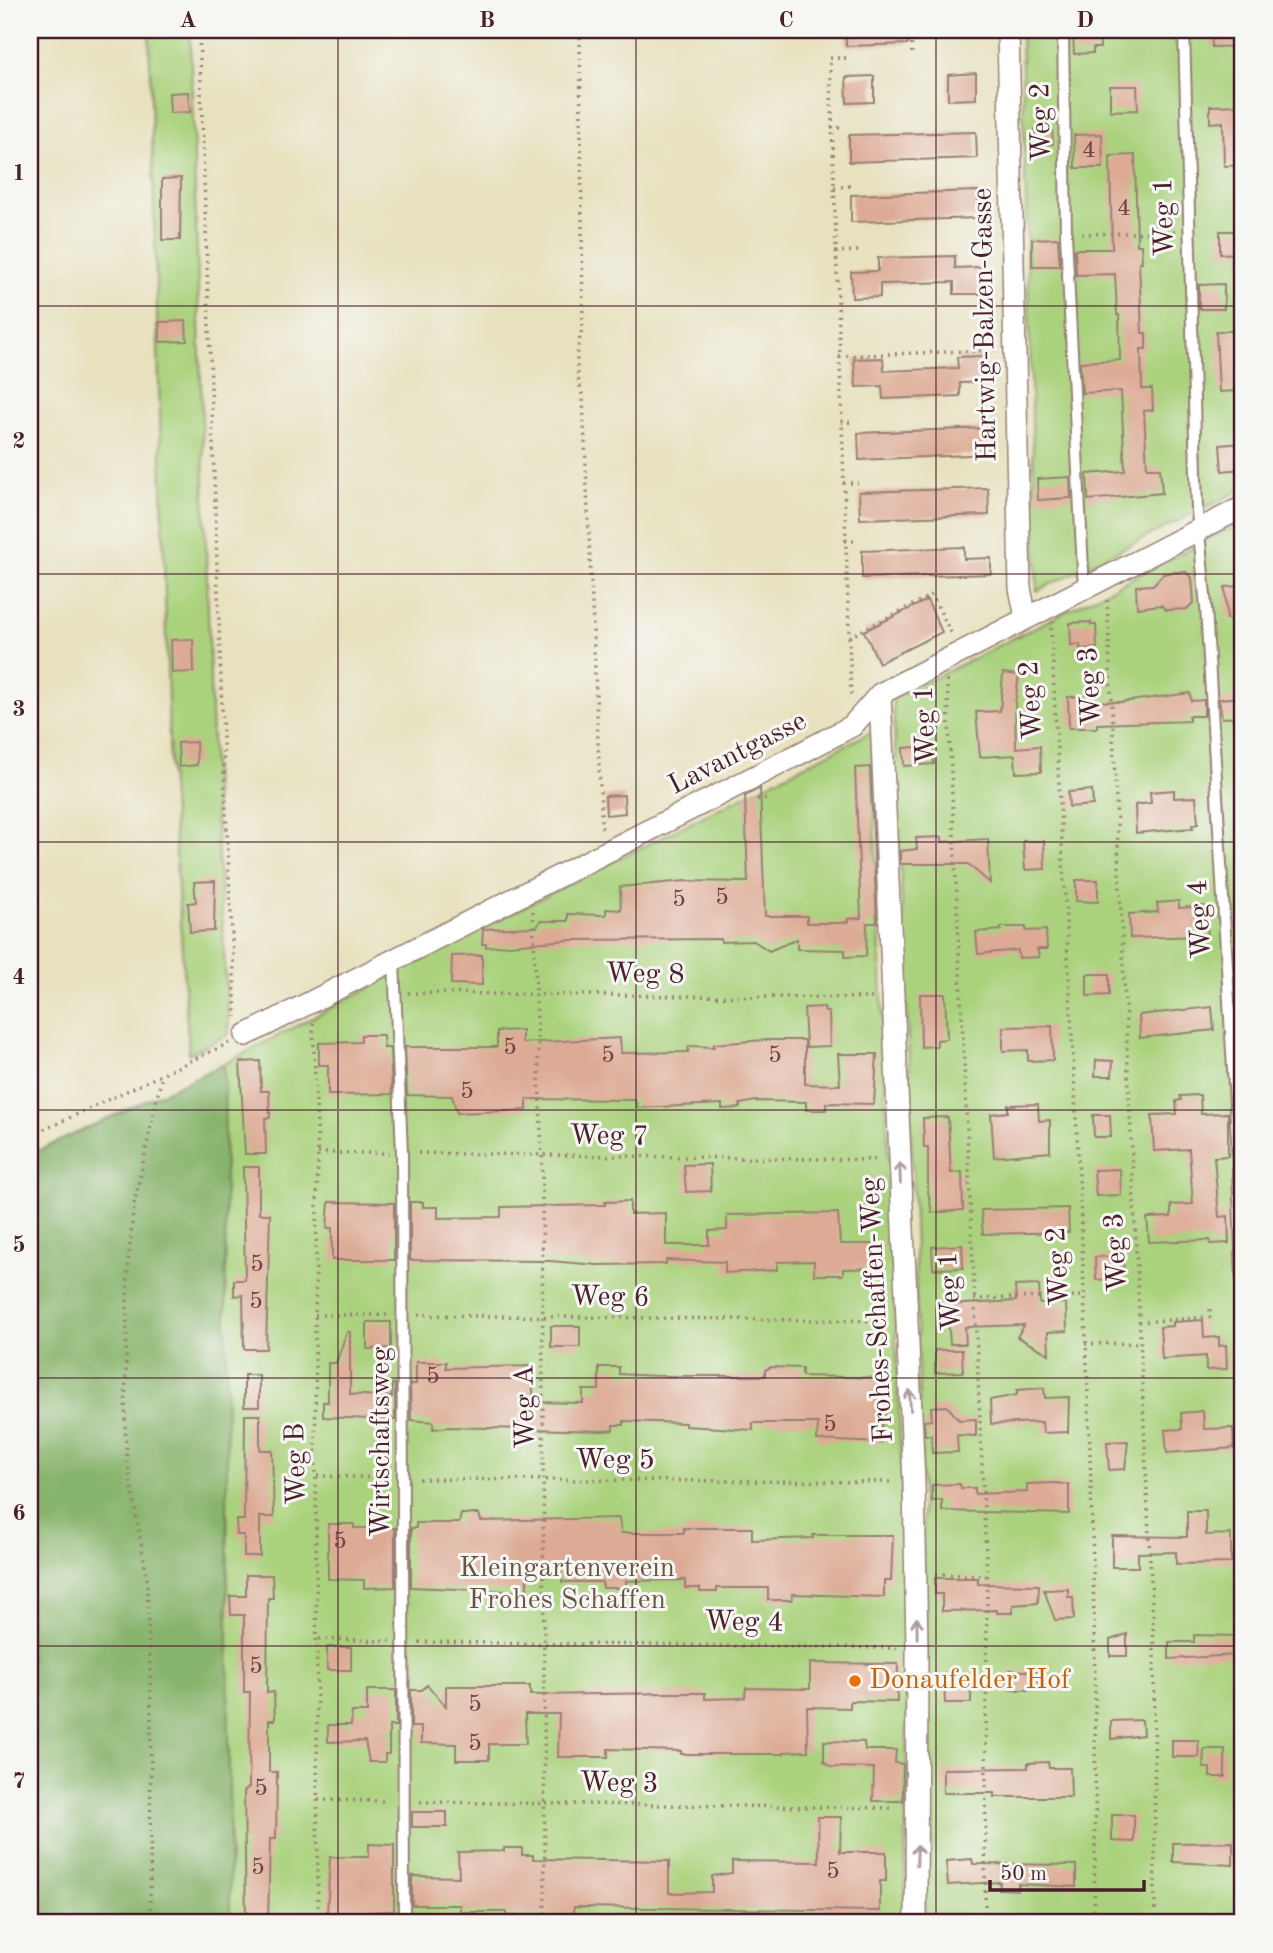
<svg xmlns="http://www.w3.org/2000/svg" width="1273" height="1953" font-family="'Old Standard TT',serif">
	<rect width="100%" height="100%" fill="#f6f6f2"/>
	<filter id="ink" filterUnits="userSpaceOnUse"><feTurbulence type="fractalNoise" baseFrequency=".0143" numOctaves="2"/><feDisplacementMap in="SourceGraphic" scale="14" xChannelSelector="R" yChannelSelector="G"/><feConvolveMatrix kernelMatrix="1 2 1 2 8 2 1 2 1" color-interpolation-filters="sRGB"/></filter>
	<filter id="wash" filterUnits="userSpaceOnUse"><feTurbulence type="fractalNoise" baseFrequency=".00686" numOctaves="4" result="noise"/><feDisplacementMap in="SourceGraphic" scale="28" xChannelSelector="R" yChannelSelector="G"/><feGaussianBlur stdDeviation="1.57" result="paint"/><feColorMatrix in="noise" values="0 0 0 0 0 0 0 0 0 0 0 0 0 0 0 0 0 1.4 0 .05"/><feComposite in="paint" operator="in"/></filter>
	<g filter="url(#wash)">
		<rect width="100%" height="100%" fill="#e7e1be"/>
		<path fill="#aad27d" stroke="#7a7854" stroke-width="2" d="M149 30H190L213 772 229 1034 189 1054 170 771Z
			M1021 30H1243V489L1037 591Z
			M1243 522V1923H925V1881L932 1842 910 1085 893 699Z
			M871 732 908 1630 905 1923H230L224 1064 525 906Z"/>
		<path fill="#87b46c" stroke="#686a4c" stroke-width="2" d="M224 1064 230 1923H30V1151H38Z"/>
		<g id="blocks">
			<path fill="#ddab95" d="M846 30H907L908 44 846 46Z
				M1073 30H1099L1100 48H1093V53L1074 54Z
				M1211 30H1243V46L1212 47Z
				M976 73V99L948 100V75Z
				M874 76V102L847 103 846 77Z
				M1110 86H1137L1138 110 1110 111Z
				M188 92 190 112 170 113 169 93Z
				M1243 105V165L1224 166 1223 122 1210 123V106Z
				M1035 129H1052L1053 144 1036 145Z
				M976 132 977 158 849 162V135Z
				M1102 134 1103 168H1075L1074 135Z
				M1135 155 1137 245H1141L1142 262H1139L1142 333H1146V349H1141L1142 389H1152L1153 410 1144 411 1147 468H1160L1162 493 1088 500 1087 474 1125 471 1121 391 1082 393 1080 362 1120 360 1119 315H1117L1115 274 1076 275 1075 249H1112L1110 156Z
				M181 178 180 240H162V179Z
				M978 191 979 218 851 222V195Z
				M1220 231H1243V253L1220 254Z
				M1058 238 1060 266H1032V239Z
				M955 256V268L981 267 982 294H954V282L880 284V297L852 298 851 272 878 271V258Z
				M1224 284V309H1199V285Z
				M186 321 187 341 160 342 159 322Z
				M1216 331H1241L1243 387 1238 388V391L1219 392Z
				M986 356V382L960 383V396L883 399 882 386 856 387 854 359 883 358 884 371 958 368 957 357Z
				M987 428 989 454 859 460 858 433Z
				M1243 443V469L1222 471 1220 445Z
				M1070 477 1071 498 1038 500 1037 479Z
				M988 488 989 515 860 519 859 492Z
				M964 547V559L991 558V574L862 578V551Z
				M1175 572H1186L1192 578 1194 602 1187 609 1166 610 1161 605 1137 608 1136 586 1153 585 1163 574Z
				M1241 586 1243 618 1227 619 1225 587Z
				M927 600 942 632 879 663 864 631Z
				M1091 622V625H1096L1097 648 1080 649V644L1071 645 1070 623Z
				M193 639 194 672 172 673 171 640Z
				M1003 673 1019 675 1015 704 1016 748 1040 746 1041 772 1016 773 1015 755 980 757 976 712 1000 711Z
				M1190 693 1191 701 1204 700V716H1189V721L1097 724V728H1069L1068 697 1088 696V701L1121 702Z
				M1243 697V717L1222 718 1219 699Z
				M196 742 197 765 179 767 178 743Z
				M933 746 934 764 904 766 903 748Z
				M870 767 877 923H867L866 956 845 957V950L797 949V939L769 951 754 941 721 942V939L568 940 486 947V944H482L483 929 537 927 540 921H568V914L606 915V909L621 910 620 887 686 881 748 882 745 796 760 788 765 916H807V923H839L848 922V919L861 918 855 768Z
				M1092 790 1093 805 1069 807 1068 792Z
				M1174 790V798L1196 797 1198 824 1192 825 1193 828 1136 833 1135 805 1151 803 1150 792Z
				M624 795 625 813 606 815 605 796Z
				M942 837V842L988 839 990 883 968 864H900V851L917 849 916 838Z
				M1023 841H1044L1045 869 1025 870Z
				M1076 880H1098V902L1076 901Z
				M215 881 214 931 190 932 188 903 196 902 194 882Z
				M1179 901V908L1205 906 1208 936 1130 938 1129 914 1158 912 1157 903Z
				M1001 927H1026V931L1046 930 1047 949H1037L1039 957 1019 958 1018 950 978 954 976 932 1001 930Z
				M482 955V985L451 984 452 956Z
				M1087 974H1109V995L1087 996Z
				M920 994H945L947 1039 937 1040V1046L921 1047Z
				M824 1007 825 1012H829L830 1046 806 1047 804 1008Z
				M1212 1007 1214 1030 1140 1038 1139 1015Z
				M1052 1026 1053 1060 1028 1061V1050L1003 1051V1027Z
				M522 1030V1043L620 1038 621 1053 688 1052 689 1046 714 1047V1044L764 1040H805V1084L840 1085 838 1054H877L874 1104 826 1103V1110H806V1102L756 1101 740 1104V1108L722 1109V1104L638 1108 635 1100 527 1099V1110L457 1113 452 1096 407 1095 405 1047H497V1031Z
				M361 1035H383L384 1048H390L392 1094 328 1095V1065H319V1043L361 1042Z
				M1096 1060 1113 1061 1112 1076H1095Z
				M260 1061 261 1091H269L270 1118H265L266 1154H245L240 1062Z
				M1200 1095 1201 1114 1228 1113V1156L1214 1157 1219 1217 1228 1216 1229 1243 1210 1244V1240L1149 1242 1147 1218 1171 1217V1205L1193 1204 1189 1149 1154 1151 1152 1115 1177 1114 1176 1101 1181 1100 1180 1096Z
				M1038 1104 1039 1121 1050 1120V1152L994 1157 991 1114 1008 1112V1105Z
				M1093 1115H1110L1111 1137H1094Z
				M948 1117 951 1173 962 1172 963 1210 932 1213 928 1191V1147H924L923 1118Z
				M710 1164 711 1191 686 1192 684 1165Z
				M243 1167H259V1214H270L266 1349H244L243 1295 234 1296V1280H245Z
				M1120 1169 1121 1195 1096 1196 1094 1170Z
				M630 1201V1214L666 1213V1245H709V1231L727 1230V1215L838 1213 840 1244H882L883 1268 843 1269V1275H814V1261L777 1262V1270L725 1273V1262L666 1260V1264L597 1265 550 1261 410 1260V1202H423V1207H438V1218L501 1217V1207L605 1205V1202Z
				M329 1202 394 1203V1260H332V1228H327Z
				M1068 1208 1069 1232 983 1234 981 1210Z
				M962 1245 963 1268 933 1269 932 1247Z
				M1123 1256 1124 1273 1111 1274V1279L1096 1280 1095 1257Z
				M1039 1285 1040 1304 1066 1303 1067 1331 1048 1332 1049 1354 1017 1337 1024 1325 965 1327 966 1344H950L947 1305 1016 1301 1015 1286Z
				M1203 1320 1204 1338 1219 1337V1346L1226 1345 1227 1369 1206 1370V1356L1162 1359 1160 1327 1173 1326V1322Z
				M367 1322H391V1348L367 1349Z
				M551 1326H580V1347H551Z
				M347 1332H350V1394L392 1397V1384H395V1420L323 1417V1402H328V1363H336Z
				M935 1350H962L963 1372 935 1373Z
				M416 1362H446V1368L533 1366V1402L583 1403V1390H599V1367H619V1374L656 1376H765V1370L771 1367 802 1368V1376L887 1378 886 1420H882L881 1443 817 1440 818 1423H753V1430L685 1426V1423L624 1421V1425H613V1430L603 1431 449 1427 433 1429V1422L411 1420 410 1384H416Z
				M244 1375H259V1407H244Z
				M1044 1388 1045 1398 1069 1397 1068 1432 1043 1433 1042 1422 991 1424 990 1400 1017 1395V1390Z
				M947 1406 959 1420 976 1419V1436L957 1435 958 1452 932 1453 931 1435H925L924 1421 932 1420 931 1407Z
				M1203 1411 1204 1429 1233 1428 1234 1448 1167 1453 1165 1430 1182 1429 1181 1413Z
				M245 1415H260V1450H272L274 1517H260V1556H244V1535H237L236 1520H244Z
				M1128 1441 1125 1469 1109 1470 1107 1442Z
				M1057 1483 1069 1485V1514L942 1511V1500L932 1501V1485L960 1484 961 1488H975V1494L1027 1492V1484Z
				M1187 1511H1206V1535L1231 1534V1563L1176 1564V1552L1138 1553V1567H1112V1536L1187 1537Z
				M461 1514H479L481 1521 619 1518 621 1533H684V1528H752V1540L813 1538V1535H893L891 1581H884V1597L792 1594V1600H768V1588H717V1592H700V1588H685V1580L626 1581V1588H603L602 1582H562V1574H527V1592L411 1587V1528H416V1523H459Z
				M328 1524H354V1528H395V1587L364 1588V1580L328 1579Z
				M246 1575H272L273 1598H268L267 1693 274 1692 275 1720H269V1772H277L276 1839H270L268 1923H246L244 1791 249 1787 250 1692H244V1615H231L230 1596H246Z
				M935 1578H978V1584L1039 1585 1038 1603 1013 1605V1613H997V1610L942 1611V1594H935Z
				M1068 1589V1597H1073L1074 1619 1055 1620 1044 1590Z
				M1127 1634V1656H1110V1640Z
				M1194 1635 1236 1636 1237 1655 1169 1659V1642H1194Z
				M327 1647H351V1670H327Z
				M810 1663 898 1664 897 1702 850 1701V1708L807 1707 808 1751 784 1752V1754H681V1751L608 1749V1757H558L559 1714H525L526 1744H489V1760H456V1744L421 1743V1727H411V1690H422L427 1685 446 1706V1686H530V1695L672 1693H705V1699L738 1698 745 1697 746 1688 810 1689Z
				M1010 1670 1039 1672V1690H1011Z
				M944 1674H964V1679H971V1703H945Z
				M367 1690H396V1726H389V1754H385V1762H369L365 1741 328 1742V1725H351L352 1712H367Z
				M1142 1720 1143 1735 1111 1739V1721Z
				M1172 1740H1198L1199 1757H1172Z
				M824 1741 864 1742 865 1750H896L895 1763 903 1764V1801H873L874 1768 831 1767 824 1761Z
				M1204 1749H1225V1777H1210V1768H1203Z
				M1048 1762 1049 1768H1070L1071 1797H994V1793H943V1769L1028 1768V1763Z
				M412 1812H447V1827H412Z
				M1112 1815H1134V1842L1112 1841Z
				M818 1817H841L840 1852H886V1881H880V1911L574 1907 572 1915 506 1916V1912H460V1905H412V1876L459 1877 458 1852 504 1851V1848H522V1855H533V1859L669 1861V1893L712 1892V1876L732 1873V1861L819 1862Z
				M1233 1842V1865L1173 1862V1843Z
				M369 1844 394 1845V1911L327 1914 330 1857H369Z
				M972 1859 973 1864 1076 1865V1887L1018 1884V1890L999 1889 1000 1882 948 1885 946 1861Z"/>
		</g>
	</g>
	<g filter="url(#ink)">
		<use href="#blocks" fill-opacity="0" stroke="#988074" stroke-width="2"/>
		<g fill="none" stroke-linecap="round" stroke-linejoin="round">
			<g stroke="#988074" stroke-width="14">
				<path id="lane" d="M1063 30 1066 235 1084 590
					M1184 30 1197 511 1206 607 1237 1138 1243 1307
					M394 961 402 1153 404 1923"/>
			</g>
			<g stroke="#988074" stroke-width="24">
				<path id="street" d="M1008 30 1020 588 1026 618
					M880 694 914 1483 917 1648 916 1923
					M246 1035 801 753 852 726 880 694 1243 507"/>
			</g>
			<path stroke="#988074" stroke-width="3.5" stroke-dasharray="2 5" stroke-linecap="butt" d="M199 30 224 770 236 1017
				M580 30 583 326C575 353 575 371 583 397L602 833
				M911 30 912 55
				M846 58H830L851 696
				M831 128H842
				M834 187 850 186
				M1082 234 1175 232
				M835 252 858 251
				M839 356 995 350
				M841 423 854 422
				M843 483H858
				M845 541H857
				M1107 600 1154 1647 1155 1923
				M1051 628C1072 1059 1102 1491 1094 1923
				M849 637 932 595 952 635
				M947 680 987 1579 985 1923
				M757 799H768
				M533 911 542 1156 545 1923
				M408 993 873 998
				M313 1023 318 1153 315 1315 318 1923
				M30 1133 50 1127 229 1043
				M318 1153H389
				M418 1153 879 1160
				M974 1299 1083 1296
				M315 1315H389
				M418 1315 886 1321
				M1139 1322 1210 1317V1309
				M1085 1344 1141 1343
				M317 1476 387 1478
				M419 1479 894 1482
				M936 1574 986 1576
				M319 1639 390 1641
				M419 1642 898 1648
				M318 1800 388 1801
				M420 1802 895 1808
				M150 1923 151 1705 147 1579 127 1459 125 1424 128 1262 134 1205 162 1075"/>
			<use href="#lane" stroke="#fff" stroke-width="10"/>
			<use href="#street" stroke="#fff" stroke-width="21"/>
		</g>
		<defs><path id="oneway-shaft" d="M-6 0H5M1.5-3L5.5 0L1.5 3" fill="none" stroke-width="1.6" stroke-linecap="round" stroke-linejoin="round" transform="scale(1.75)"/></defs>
		<g stroke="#ae9aa0">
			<use href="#oneway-shaft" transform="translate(900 1173) rotate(-92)"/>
			<use href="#oneway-shaft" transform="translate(910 1400) rotate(-93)"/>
			<use href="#oneway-shaft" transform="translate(917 1628) rotate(-91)"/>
			<use href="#oneway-shaft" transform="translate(917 1855) rotate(-89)"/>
		</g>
	</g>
	<path fill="none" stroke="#4a1f2b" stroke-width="2" stroke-opacity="0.55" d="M338 30V1923M636 30V1923M936 30V1923M30 306H1243M30 574H1243M30 842H1243M30 1110H1243M30 1378H1243M30 1646H1243"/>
	<circle fill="#e8710a" stroke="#f6f6f2" stroke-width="2.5" cx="855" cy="1681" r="7"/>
	<g text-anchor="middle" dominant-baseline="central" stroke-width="6" stroke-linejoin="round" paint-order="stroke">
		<g font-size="24" fill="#6f4246">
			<text x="1089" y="151">4</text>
			<text x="1124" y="209">4</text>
			<text x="722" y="898">5</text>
			<text x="679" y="900">5</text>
			<text x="510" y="1048">5</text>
			<text x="608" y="1056">5</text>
			<text x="775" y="1056">5</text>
			<text x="467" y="1092">5</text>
			<text x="257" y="1265">5</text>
			<text x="256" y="1302">5</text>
			<text x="433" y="1377">5</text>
			<text x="830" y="1425">5</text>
			<text x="340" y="1542">5</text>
			<text x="256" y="1667">5</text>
			<text x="475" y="1705">5</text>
			<text x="475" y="1744">5</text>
			<text x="261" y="1789">5</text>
			<text x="258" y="1868">5</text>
			<text x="833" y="1872">5</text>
		</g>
		<g font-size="28" fill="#4a1f2b" stroke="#f6f6f2">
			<text transform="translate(1042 122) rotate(-91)">Weg 2</text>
			<text transform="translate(1165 217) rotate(-91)">Weg 1</text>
			<text transform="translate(986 325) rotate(-91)">Hartwig-Balzen-Gasse</text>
			<text transform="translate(1091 686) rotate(-93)">Weg 3</text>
			<text transform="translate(1032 700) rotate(-93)">Weg 2</text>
			<text transform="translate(926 725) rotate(-92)">Weg 1</text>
			<text transform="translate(738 754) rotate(-27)">Lavantgasse</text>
			<text transform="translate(1201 919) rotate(-93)">Weg 4</text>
			<text transform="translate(645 975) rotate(1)">Weg 8</text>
			<text transform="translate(609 1137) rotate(1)">Weg 7</text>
			<text transform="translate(1117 1252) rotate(-93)">Weg 3</text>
			<text transform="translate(1059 1266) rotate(-93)">Weg 2</text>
			<text transform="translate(951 1291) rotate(-93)">Weg 1</text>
			<text transform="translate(610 1298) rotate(1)">Weg 6</text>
			<text transform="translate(878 1310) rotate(-93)">Frohes-Schaffen-Weg</text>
			<text transform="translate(526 1407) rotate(-91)">Weg A</text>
			<text transform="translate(382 1442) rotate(-90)">Wirtschaftsweg</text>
			<text x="615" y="1461">Weg 5</text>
			<text transform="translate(297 1464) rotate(-91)">Weg B</text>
			<text transform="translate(744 1623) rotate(1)">Weg 4</text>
			<text transform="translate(619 1784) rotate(1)">Weg 3</text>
		</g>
		<g font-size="28" fill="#675544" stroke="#f6f6f2">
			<text x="567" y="1569">Kleingartenverein<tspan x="567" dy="32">Frohes Schaffen</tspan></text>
		</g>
		<g font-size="28" fill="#c56008" stroke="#f6f6f2" text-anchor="start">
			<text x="869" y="1681">Donaufelder Hof</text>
		</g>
	</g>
	<rect width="1273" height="1953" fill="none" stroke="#f6f6f2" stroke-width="77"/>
	<path d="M990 1880v10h154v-10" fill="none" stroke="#4a1f2b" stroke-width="3.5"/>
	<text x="1000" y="1880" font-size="21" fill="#4a1f2b" stroke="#f6f6f2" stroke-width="5" paint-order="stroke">50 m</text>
	<rect x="38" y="38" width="1196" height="1876" fill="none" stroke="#4a1f2b" stroke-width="2.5"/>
	<g font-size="23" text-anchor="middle" font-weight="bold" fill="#4a1f2b">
		<text x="188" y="27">A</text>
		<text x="487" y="27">B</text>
		<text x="786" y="27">C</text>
		<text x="1085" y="27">D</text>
		<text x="19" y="180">1</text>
		<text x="19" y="448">2</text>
		<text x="19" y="716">3</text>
		<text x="19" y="984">4</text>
		<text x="19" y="1252">5</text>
		<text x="19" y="1520">6</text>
		<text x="19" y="1788">7</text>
	</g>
</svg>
